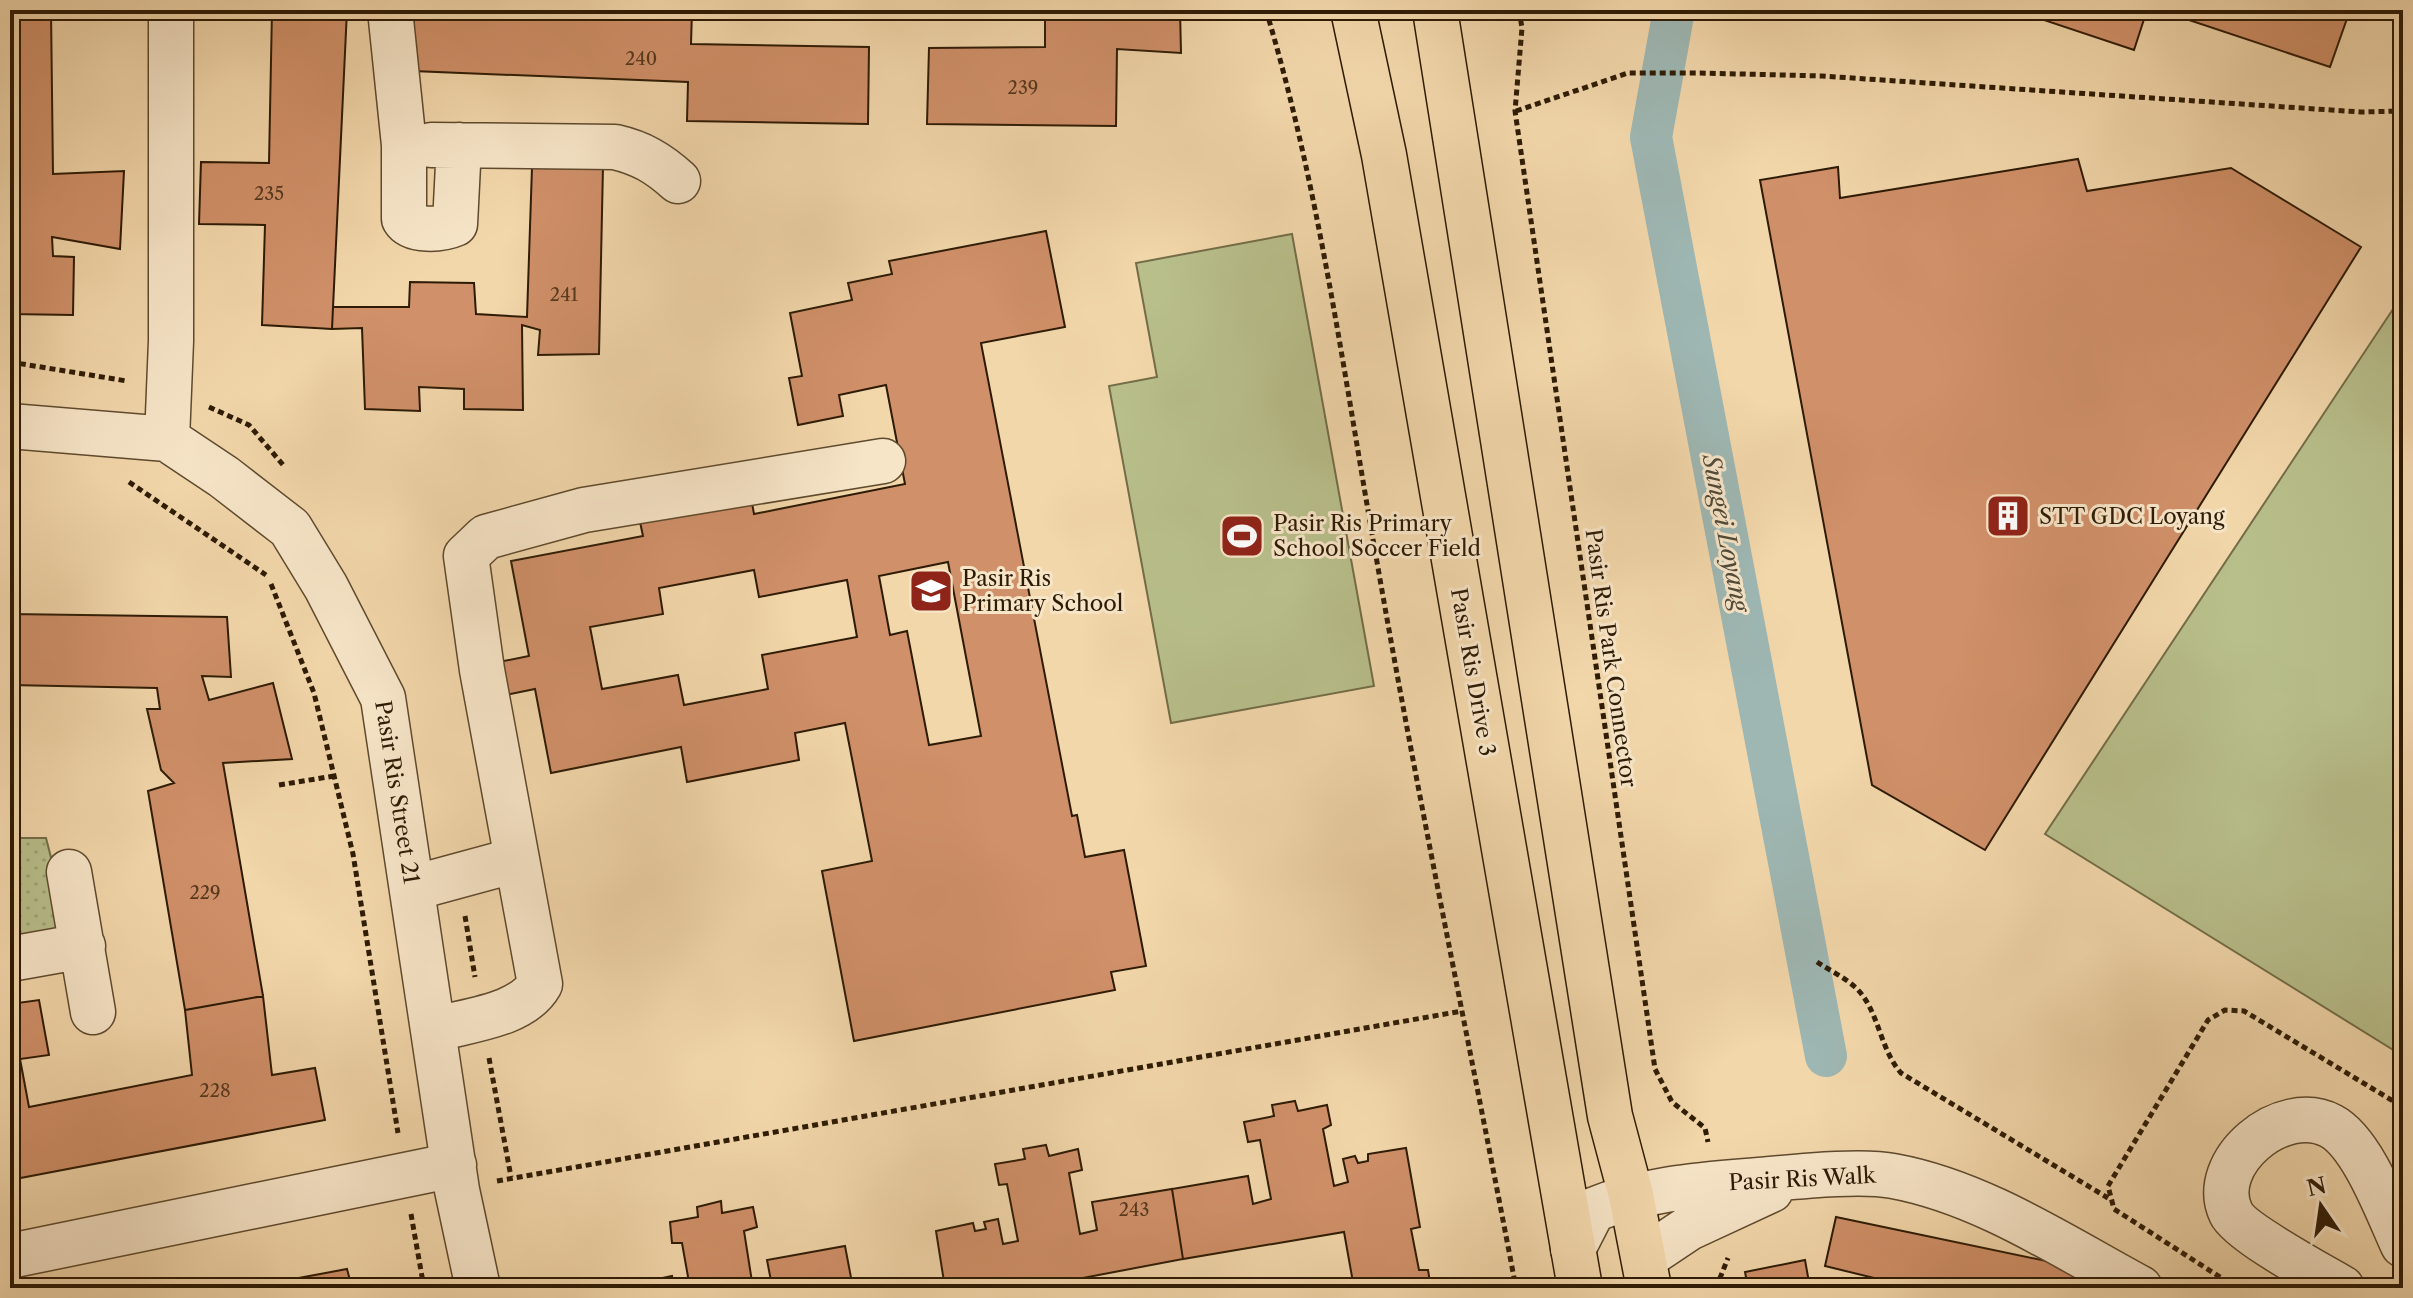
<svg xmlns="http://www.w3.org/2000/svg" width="2413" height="1298" font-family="'Libre Caslon Text',serif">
	<defs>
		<pattern id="park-dots" width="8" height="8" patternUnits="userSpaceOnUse" patternTransform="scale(2)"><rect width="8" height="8" fill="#b8bf8b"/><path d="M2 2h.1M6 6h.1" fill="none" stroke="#9ea476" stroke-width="1.8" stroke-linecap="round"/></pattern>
	</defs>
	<rect width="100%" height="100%" fill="#f2d7ab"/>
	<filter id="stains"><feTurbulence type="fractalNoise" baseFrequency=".0025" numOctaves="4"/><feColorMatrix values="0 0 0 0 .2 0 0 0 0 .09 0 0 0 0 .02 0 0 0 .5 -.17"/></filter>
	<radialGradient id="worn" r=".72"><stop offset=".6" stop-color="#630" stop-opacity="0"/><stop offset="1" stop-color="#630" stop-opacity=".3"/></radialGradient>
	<path fill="#b8bf8b" stroke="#736d48" stroke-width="2" d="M1292 234 1374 686 1171 723 1109 386 1157 377 1136 263Z
		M2403 294V1056L2045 834Z"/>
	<path fill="url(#park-dots)" stroke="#736d48" stroke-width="2" d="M10 838H46L72 939 10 951Z"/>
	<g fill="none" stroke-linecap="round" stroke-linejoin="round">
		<path stroke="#9eb7b3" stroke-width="42" d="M1674 10 1651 137 1826 1056"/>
	</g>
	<path fill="#d09069" stroke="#2e1b05" stroke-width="2" fill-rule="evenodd" d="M10 10H51L53 174 124 171 120 249 52 237 53 256 74 257 73 315 10 314Z
		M272 10H347L332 329 262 325 265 225 199 224 201 162 269 163Z
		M414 10H692L691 44 869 47 868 124 687 121 688 82 413 71Z
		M1045 10H1180L1181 53 1117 49 1116 126 927 124 929 48 1045 47Z
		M2014 10H2147L2134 50Z
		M2159 10H2350L2330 67Z
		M2078 159 2087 191 2231 168 2361 247 1985 850 1872 785 1760 180 1838 167 1840 198Z
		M603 166 599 354 538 355 540 330 522 325 523 410 464 409V389L419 387 420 411 365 409 362 328 332 329 333 307H409L410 282 474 283 476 314 527 317 532 167Z
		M1046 231 1065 327 981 343 1072 816 1077 815 1085 857 1124 850 1146 966 1111 972 1115 990 854 1041 822 871 872 861 845 723 795 733 799 760 687 782 681 747 551 773 535 689 495 697 489 664 529 656 511 561 643 536 637 508 749 486 754 514 905 484 886 385 839 395 843 416 798 425 789 378 802 376 790 313 852 300 848 283 892 274 889 261ZM948 562 981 736 929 745 907 631 890 635 879 576ZM754 570 759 597 847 580 857 637 762 655 768 689 684 705 678 675 602 689 590 627 663 614 659 588Z
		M10 614 227 617 231 677 202 676 209 700 273 683 292 759 223 763 263 996 185 1010 148 791 174 783 161 770 147 709H160L157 688 10 685Z
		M263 996 272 1075 315 1068 325 1120 10 1180V1004L39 1000 49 1055 20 1059 29 1107 192 1075 185 1010Z
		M1295 1101 1298 1111 1327 1105 1331 1125 1323 1129 1334 1186 1348 1182 1343 1159 1355 1156 1358 1163 1368 1161V1154L1406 1148 1420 1227 1411 1229 1419 1270H1428L1431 1288H1354L1344 1232 1183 1259 1172 1189 1248 1176 1253 1204 1271 1199 1260 1140 1248 1142 1244 1122 1274 1116 1272 1105Z
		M1046 1145 1049 1156 1078 1149 1082 1170 1069 1173 1080 1234 1097 1230 1092 1202 1172 1189 1183 1259 1030 1288H945L936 1231 973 1223 975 1231 986 1229 984 1222 998 1219 1003 1244 1018 1241 1007 1184 999 1185 995 1164 1025 1159 1023 1149Z
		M721 1201 722 1213 753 1207 757 1227 744 1231 753 1288H690L682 1243H672L670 1222 698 1217 697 1207Z
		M1836 1217 2099 1272 2095 1288H1915L1825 1266Z
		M845 1246 853 1288H765L772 1286 767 1260Z
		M1805 1260 1810 1288H1748L1745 1272Z
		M347 1269 352 1288H245Z
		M672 1276 674 1288H651L661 1286 658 1279Z
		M646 1281 649 1288H609V1287Z"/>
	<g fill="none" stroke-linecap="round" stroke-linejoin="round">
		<g stroke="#5f4a2e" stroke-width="47">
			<path id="minor" d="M390 10 404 145V219C412 232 441 230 455 224L459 145
				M431 145 615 147C641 153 658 163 678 181
				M10 426 167 439 224 477 290 528 326 587 383 698 457 1190 478 1288
				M167 439 171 341V10
				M69 872 93 1012
				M413 888 516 860
				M10 959 83 946
				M433 1030C467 1020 522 1016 540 984L482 670 466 556 486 537 584 510 883 461
				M1573 1249 1593 1210C1641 1190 1695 1185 1747 1181 1785 1178 1858 1169 1893 1176 1981 1192 2062 1246 2140 1288
				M10 1256 454 1165
				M1644 1258 1689 1228 1771 1190
				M2342 1288C2320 1275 2240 1232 2231 1213 2207 1163 2282 1100 2331 1126 2363 1143 2388 1213 2403 1245"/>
		</g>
		<g stroke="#2e1b05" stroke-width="47">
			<path id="major" d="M1353 10 1384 155 1580 1288
				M1435 10 1610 1116 1631 1195 1649 1288"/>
		</g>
		<path stroke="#2e1b05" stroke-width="5" stroke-dasharray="6 4" stroke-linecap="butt" d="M1266 10C1320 190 1344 377 1377 562 1419 804 1470 1046 1516 1288
			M1519 10 1522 28 1515 111 1655 1069 1672 1102 1705 1128 1708 1142
			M1516 111 1628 73H1700L1822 76 2361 112 2403 111
			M10 362 127 381
			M209 407 249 425 284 466
			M129 482 266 575
			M271 584 314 693 353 854 398 1133
			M279 785 334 776
			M465 916 475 977
			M1817 962C1829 970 1844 977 1855 987 1879 1009 1879 1048 1901 1073L2108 1198
			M489 1058 511 1177
			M497 1181 1462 1011
			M411 1214 424 1288
			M1238 1280 1240 1288
			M1716 1288 1728 1258
			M2237 1288 2114 1209 2108 1186 2208 1020 2225 1010 2244 1011 2403 1107"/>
		<use href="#minor" stroke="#f7e5c8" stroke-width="44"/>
		<use href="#major" stroke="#f2d7ab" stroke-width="44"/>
	</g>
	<defs>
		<g id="building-square" transform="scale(2.3)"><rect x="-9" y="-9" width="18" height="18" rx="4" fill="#8f2418" stroke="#f7e5c8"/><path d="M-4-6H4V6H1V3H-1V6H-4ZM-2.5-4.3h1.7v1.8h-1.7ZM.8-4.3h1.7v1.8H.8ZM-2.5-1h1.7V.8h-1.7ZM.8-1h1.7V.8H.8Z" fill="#fff"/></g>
		<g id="stadium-square" transform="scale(2.3)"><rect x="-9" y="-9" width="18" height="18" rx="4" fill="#8f2418" stroke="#f7e5c8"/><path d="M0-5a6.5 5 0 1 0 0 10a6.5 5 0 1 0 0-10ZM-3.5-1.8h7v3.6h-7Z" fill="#fff"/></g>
		<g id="school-square" transform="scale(2.3)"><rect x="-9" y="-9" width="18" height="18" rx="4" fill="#8f2418" stroke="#f7e5c8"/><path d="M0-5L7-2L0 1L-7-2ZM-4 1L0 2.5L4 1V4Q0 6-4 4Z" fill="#fff"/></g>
	</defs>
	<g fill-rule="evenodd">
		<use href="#building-square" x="2008" y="516"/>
		<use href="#stadium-square" x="1242" y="536"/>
		<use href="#school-square" x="931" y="591"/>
	</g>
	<g text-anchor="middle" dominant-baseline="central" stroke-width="6" stroke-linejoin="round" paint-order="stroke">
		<g font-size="18" fill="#56381e">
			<text x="641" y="59">240</text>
			<text x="1023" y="88">239</text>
			<text x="269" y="194">235</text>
			<text x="564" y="295">241</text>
			<text x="205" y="893">229</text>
			<text x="215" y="1091">228</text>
			<text x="1134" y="1210">243</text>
		</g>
		<g font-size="22" fill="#2e1b05" stroke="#f7e5c8" text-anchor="start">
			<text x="2039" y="516">STT GDC Loyang</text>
			<text x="1273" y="523">Pasir Ris Primary<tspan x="1273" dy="25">School Soccer Field</tspan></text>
			<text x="962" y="578">Pasir Ris<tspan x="962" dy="25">Primary School</tspan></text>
		</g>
		<g font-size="22" fill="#2e1b05" stroke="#f7e5c8">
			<text transform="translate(1611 658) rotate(82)">Pasir Ris Park Connector</text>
			<text transform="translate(1473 672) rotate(80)">Pasir Ris Drive 3</text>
			<text transform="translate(397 792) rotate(81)">Pasir Ris Street 21</text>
			<text transform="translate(1802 1179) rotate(-3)">Pasir Ris Walk</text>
		</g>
		<g font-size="24" font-style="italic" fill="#504a39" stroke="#f7e5c8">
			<text transform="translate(1726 533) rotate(79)">Sungei Loyang</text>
		</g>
	</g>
	<rect width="2413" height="1298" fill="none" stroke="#f2d7ab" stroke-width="40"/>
	<rect x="12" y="12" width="2389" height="1274" fill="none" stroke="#2e1b05" stroke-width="4"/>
	<rect x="20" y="20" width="2373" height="1258" fill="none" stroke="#2e1b05" stroke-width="2"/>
	<g transform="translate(2321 1206) rotate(347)" stroke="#f7e5c8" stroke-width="6" paint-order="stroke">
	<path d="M0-6L14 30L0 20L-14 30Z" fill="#2e1b05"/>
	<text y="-12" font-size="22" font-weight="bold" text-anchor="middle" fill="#2e1b05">N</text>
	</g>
	<rect width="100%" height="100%" filter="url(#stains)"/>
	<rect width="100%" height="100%" fill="url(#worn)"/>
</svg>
